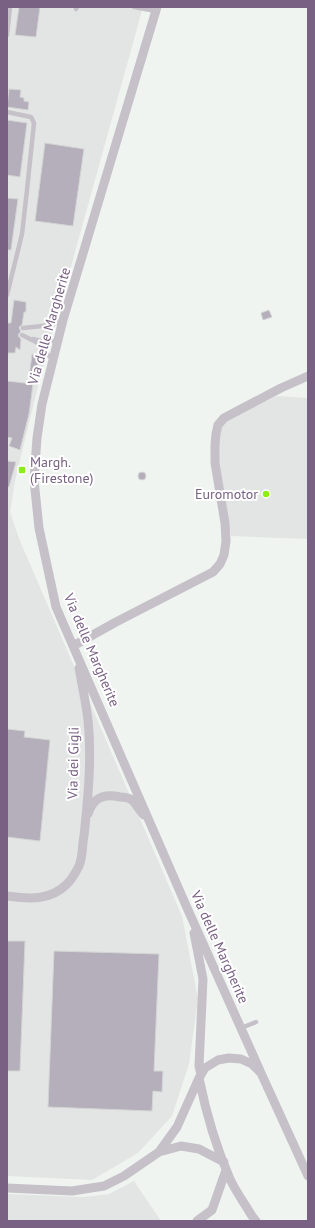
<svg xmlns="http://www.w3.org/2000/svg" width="315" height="1228" font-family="'PT Sans',sans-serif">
	<rect width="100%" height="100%" fill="#eff4f1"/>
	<path fill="#e2e5e4" d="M7 7H143L39 382 15 481 10 512 20 541 182 916 198 999 189 1064 172 1116 138 1153 92 1180 7 1176Z
		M277 396 308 398V539L231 536 217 452 219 436 222 425 235 415Z
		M134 1181 161 1221H7V1194L83 1197 109 1194Z"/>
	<path fill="#b5aebb" stroke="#d3d5d3" d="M19 7H40L36 37 15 35Z
		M9 89 21 90 20 97 24 98V101L29 102 28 110 7 107Z
		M7 120 27 123 20 177 7 175Z
		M45 143 84 149 73 226 35 221Z
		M7 198 18 199 11 250H7Z
		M14 300 26 302V312H24L22 325 19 327 20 330 21 331 18 335 19 337 21 339 20 350 16 347 15 353H7V323H11Z
		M269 310 272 317 263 320 261 313Z
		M32 354 41 360 29 378Z
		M7 381 33 384 29 414 20 450 9 446 12 438 7 437Z
		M7 461 16 462 9 487H7Z
		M138 476a4 4 0 1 1 8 0a4 4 0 1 1-8 0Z
		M7 729 25 731 24 737 50 740 40 841 7 837Z
		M7 941H25L20 1071H7Z
		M54 951 159 954 154 1071H163L162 1092 153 1091 152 1111 48 1107Z"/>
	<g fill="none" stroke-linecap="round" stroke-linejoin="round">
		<path stroke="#c6c1c8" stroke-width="4.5" d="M134 7 156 11
			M76 9 77 7
			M7 35 10 7
			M7 112 31 117 34 123 27 190 22 234 7 295
			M23 328 52 325 62 320
			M22 335 36 342 53 360
			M33 339 41 341H58
			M241 1028 256 1022"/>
		<path stroke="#c6c1c8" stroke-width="9" d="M157 7 63 320 42 404 37 438 34 480 39 528 56 607 188 910 261 1073
			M73 646 116 622 213 572 220 564 224 555 226 541 225 523 215 463V445L216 434 218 425 224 418 281 388 308 376
			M88 814C93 798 103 793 120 797 123 797 129 798 132 800 136 804 140 811 144 815
			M7 896C29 899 50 901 67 884 72 879 76 872 79 866 83 857 82 845 84 836 88 798 92 758 88 720 86 703 82 685 79 668
			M194 933 203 979 199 1066 201 1075
			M199 1078C206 1113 216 1147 230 1179 236 1192 245 1204 252 1216L256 1221
			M159 1152 181 1146 199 1149 224 1162
			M7 1188 72 1191 104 1186 124 1176 159 1152 177 1127 199 1078 205 1068 218 1060 229 1058 241 1059 252 1064 261 1073 308 1176
			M197 1221 212 1210 226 1170"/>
	</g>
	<g fill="#8bee16" stroke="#fff" stroke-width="1.5">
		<rect x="18" y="466" width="8" height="8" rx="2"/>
		<circle cx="266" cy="494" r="4"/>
	</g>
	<g text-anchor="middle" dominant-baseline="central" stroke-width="4" stroke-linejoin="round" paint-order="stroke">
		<g font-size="14" fill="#786183" stroke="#fff">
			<text transform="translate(49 326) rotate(-74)">Via delle Margherite</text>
			<text transform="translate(92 650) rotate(67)">Via delle Margherite</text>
			<text transform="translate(73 763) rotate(-89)">Via dei Gigli</text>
			<text transform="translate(220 947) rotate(66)">Via delle Margherite</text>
		</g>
		<g font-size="14" fill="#786183" stroke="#fff" text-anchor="start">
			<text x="30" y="462">Margh.<tspan x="30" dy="16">(Firestone)</tspan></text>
			<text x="258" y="494" text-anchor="end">Euromotor</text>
		</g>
	</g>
	<rect width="315" height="1228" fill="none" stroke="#786183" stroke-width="16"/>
</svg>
